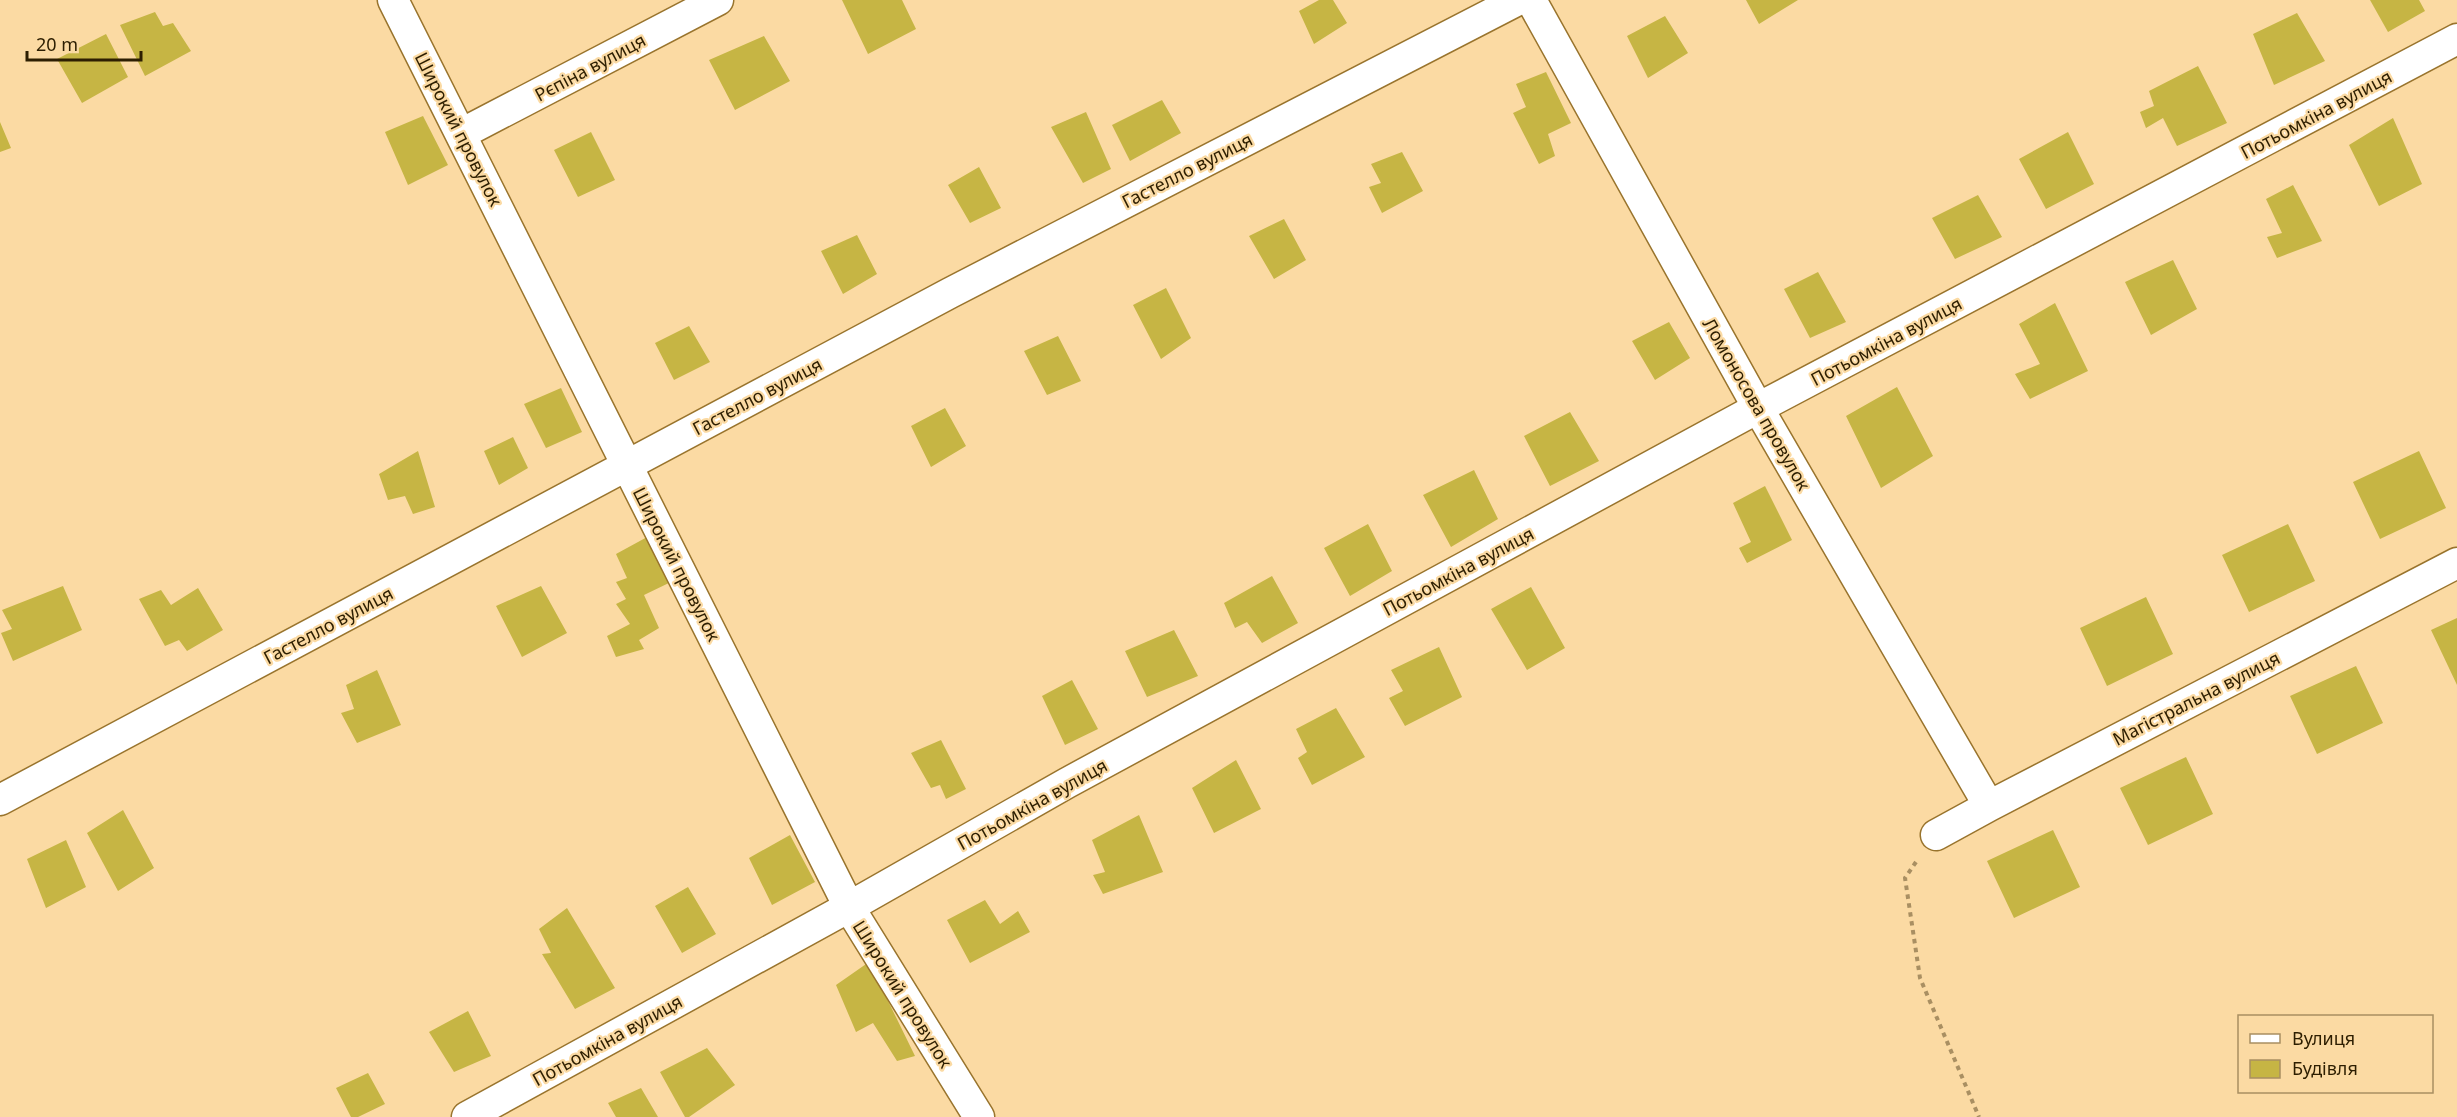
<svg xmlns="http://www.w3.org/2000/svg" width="2457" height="1117" font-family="'Noto Sans',sans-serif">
	<rect width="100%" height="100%" fill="#fbdaa3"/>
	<path fill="#c6b544" d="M842 0H902L916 29 868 54Z
		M1319 0H1333L1347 23 1314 44 1299 11Z
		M1746 0H1798L1759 24Z
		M2370 0H2419L2425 11 2388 32Z
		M155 12 163 26 173 23 191 51 145 76 120 25Z
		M2297 13 2325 61 2274 85 2253 34Z
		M1665 16 1688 53 1648 78 1627 36Z
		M106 34 128 77 82 103 57 59Z
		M764 36 790 81 735 110 709 60Z
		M2198 66 2227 123 2177 146 2163 118 2146 128 2140 112 2154 106 2149 91Z
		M1546 72 1571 123 1548 134 1555 156 1539 164 1513 113 1526 107 1516 84Z
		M1162 100 1181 133 1130 161 1112 125Z
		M1086 112 1111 169 1083 183 1051 127Z
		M423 116 448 165 408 185 385 132Z
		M2393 118 2422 184 2379 206 2349 145Z
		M0 122 11 148 0 152Z
		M591 132 615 180 578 197 554 150Z
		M2068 132 2094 184 2046 209 2019 159Z
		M1402 152 1423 191 1382 213 1369 187 1381 183 1371 164Z
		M979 167 1001 208 970 223 948 185Z
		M2293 185 2322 241 2277 258 2267 237 2282 233 2266 199Z
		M1978 195 2002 237 1955 259 1932 218Z
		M1284 219 1306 260 1274 279 1249 236Z
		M857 235 877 274 843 294 821 251Z
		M2173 260 2197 309 2151 335 2125 282Z
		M1818 272 1846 322 1810 338 1784 289Z
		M1166 288 1191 338 1161 359 1133 305Z
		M2055 303 2088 371 2030 399 2015 374 2040 364 2019 324Z
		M1669 322 1690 358 1655 380 1632 341Z
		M689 326 710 362 674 380 655 343Z
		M1058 336 1081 381 1047 395 1024 351Z
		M1897 387 1933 456 1881 488 1846 416Z
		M561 388 582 432 546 448 524 404Z
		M945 408 966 446 931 467 911 426Z
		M1570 412 1599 461 1550 486 1524 436Z
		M513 437 528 468 499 485 484 451Z
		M418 451 435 507 413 514 405 496 388 500 379 474Z
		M2419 451 2446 508 2380 539 2353 482Z
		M1474 470 1498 519 1451 547 1423 495Z
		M1765 486 1792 540 1747 563 1739 548 1751 542 1733 503Z
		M1368 524 1392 571 1350 596 1324 548Z
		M2288 524 2315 581 2249 612 2222 555Z
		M649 536 673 581 644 595 659 628 639 640 644 649 616 657 607 636 630 624 616 604 626 599 616 582 627 578 616 554Z
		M1272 576 1298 623 1262 643 1247 622 1235 628 1224 603Z
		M63 586 82 630 13 661 1 633 12 629 2 610Z
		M541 586 567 633 522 657 496 606Z
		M1531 587 1565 648 1527 670 1491 609Z
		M198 588 223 630 187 651 179 640 165 646 139 599 161 590 171 605Z
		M2146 597 2173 654 2107 686 2080 628Z
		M2457 618V685L2431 630Z
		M1174 630 1198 676 1147 697 1125 651Z
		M1439 647 1462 697 1405 726 1389 698 1403 691 1391 670Z
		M2356 666 2383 723 2317 754 2290 696Z
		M377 670 401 725 357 743 341 713 354 709 346 685Z
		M1072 680 1098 729 1065 745 1042 696Z
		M1336 708 1365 757 1312 785 1298 758 1307 752 1296 729Z
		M941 740 966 789 946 799 940 785 931 788 911 753Z
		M2186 757 2213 814 2148 845 2120 788Z
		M1236 760 1261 809 1214 833 1192 788Z
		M123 810 154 868 118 891 87 833Z
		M1139 815 1163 872 1103 894 1093 875 1105 872 1092 840Z
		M2053 830 2080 887 2014 918 1987 861Z
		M790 835 815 882 772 905 749 858Z
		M66 840 86 887 46 908 27 859Z
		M688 887 716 934 682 953 655 906Z
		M985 900 1000 924 1018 911 1030 932 970 963 947 920Z
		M567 908 615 988 575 1009 542 954 551 953 539 929Z
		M869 962 915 1056 897 1061 873 1023 856 1032 836 985Z
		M468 1011 491 1056 454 1072 429 1032Z
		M707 1048 735 1085 689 1117H685L660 1072Z
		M368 1073 385 1104 358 1117H351L336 1088Z
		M641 1088 658 1117H616L608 1103Z"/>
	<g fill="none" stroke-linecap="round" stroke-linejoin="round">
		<g stroke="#99742d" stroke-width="33">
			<path id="minor" d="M393 0 849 907 979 1117
				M1531 0 1758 408 1989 806
				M461 134 718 0
				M0 800 950 293 1518 0
				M1936 835 1989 806 2457 563
				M467 1117 849 907 1067 783 1758 408 2457 39"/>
		</g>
		<path stroke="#a98f62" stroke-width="4" stroke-dasharray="4.5 4.5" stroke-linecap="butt" d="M1916 862 1905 878 1920 978 1979 1117"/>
		<use href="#minor" stroke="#fff" stroke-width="30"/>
	</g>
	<g text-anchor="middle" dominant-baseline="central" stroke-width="4.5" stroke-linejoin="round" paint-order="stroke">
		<g font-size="18" fill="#2d1e01" stroke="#fbdaa3">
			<text transform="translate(590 67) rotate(-28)">Рєпіна вулиця</text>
			<text transform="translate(2316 114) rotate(-28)">Потьомкіна вулиця</text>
			<text transform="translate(459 129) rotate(63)">Широкий провулок</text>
			<text transform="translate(1187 170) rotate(-27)">Гастелло вулиця</text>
			<text transform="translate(1886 341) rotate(-28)">Потьомкіна вулиця</text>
			<text transform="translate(757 396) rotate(-28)">Гастелло вулиця</text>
			<text transform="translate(1757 404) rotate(60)">Ломоносова провулок</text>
			<text transform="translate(677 564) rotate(63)">Широкий провулок</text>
			<text transform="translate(1458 571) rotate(-28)">Потьомкіна вулиця</text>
			<text transform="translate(328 625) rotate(-28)">Гастелло вулиця</text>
			<text transform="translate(2196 698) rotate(-27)">Магістральна вулиця</text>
			<text transform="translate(1032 804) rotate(-29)">Потьомкіна вулиця</text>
			<text transform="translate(903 994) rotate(58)">Широкий провулок</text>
			<text transform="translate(607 1040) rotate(-29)">Потьомкіна вулиця</text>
		</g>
	</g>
	<rect x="2238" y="1015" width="195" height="78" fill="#fbdaa3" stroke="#a98f62" stroke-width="1.5"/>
	<rect x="2250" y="1034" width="30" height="9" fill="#ffffff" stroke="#a98f62" stroke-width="1.5"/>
	<text x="2292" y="1045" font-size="18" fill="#2d1e01">Вулиця</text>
	<rect x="2250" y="1060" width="30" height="18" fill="#c6b544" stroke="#a98f62" stroke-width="1.5"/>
	<text x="2292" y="1075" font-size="18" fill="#2d1e01">Будівля</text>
	<path d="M27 51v9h114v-9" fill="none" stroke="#2d1e01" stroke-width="3"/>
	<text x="36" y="51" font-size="18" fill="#2d1e01" stroke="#fbdaa3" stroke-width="4.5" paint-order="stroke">20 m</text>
</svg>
